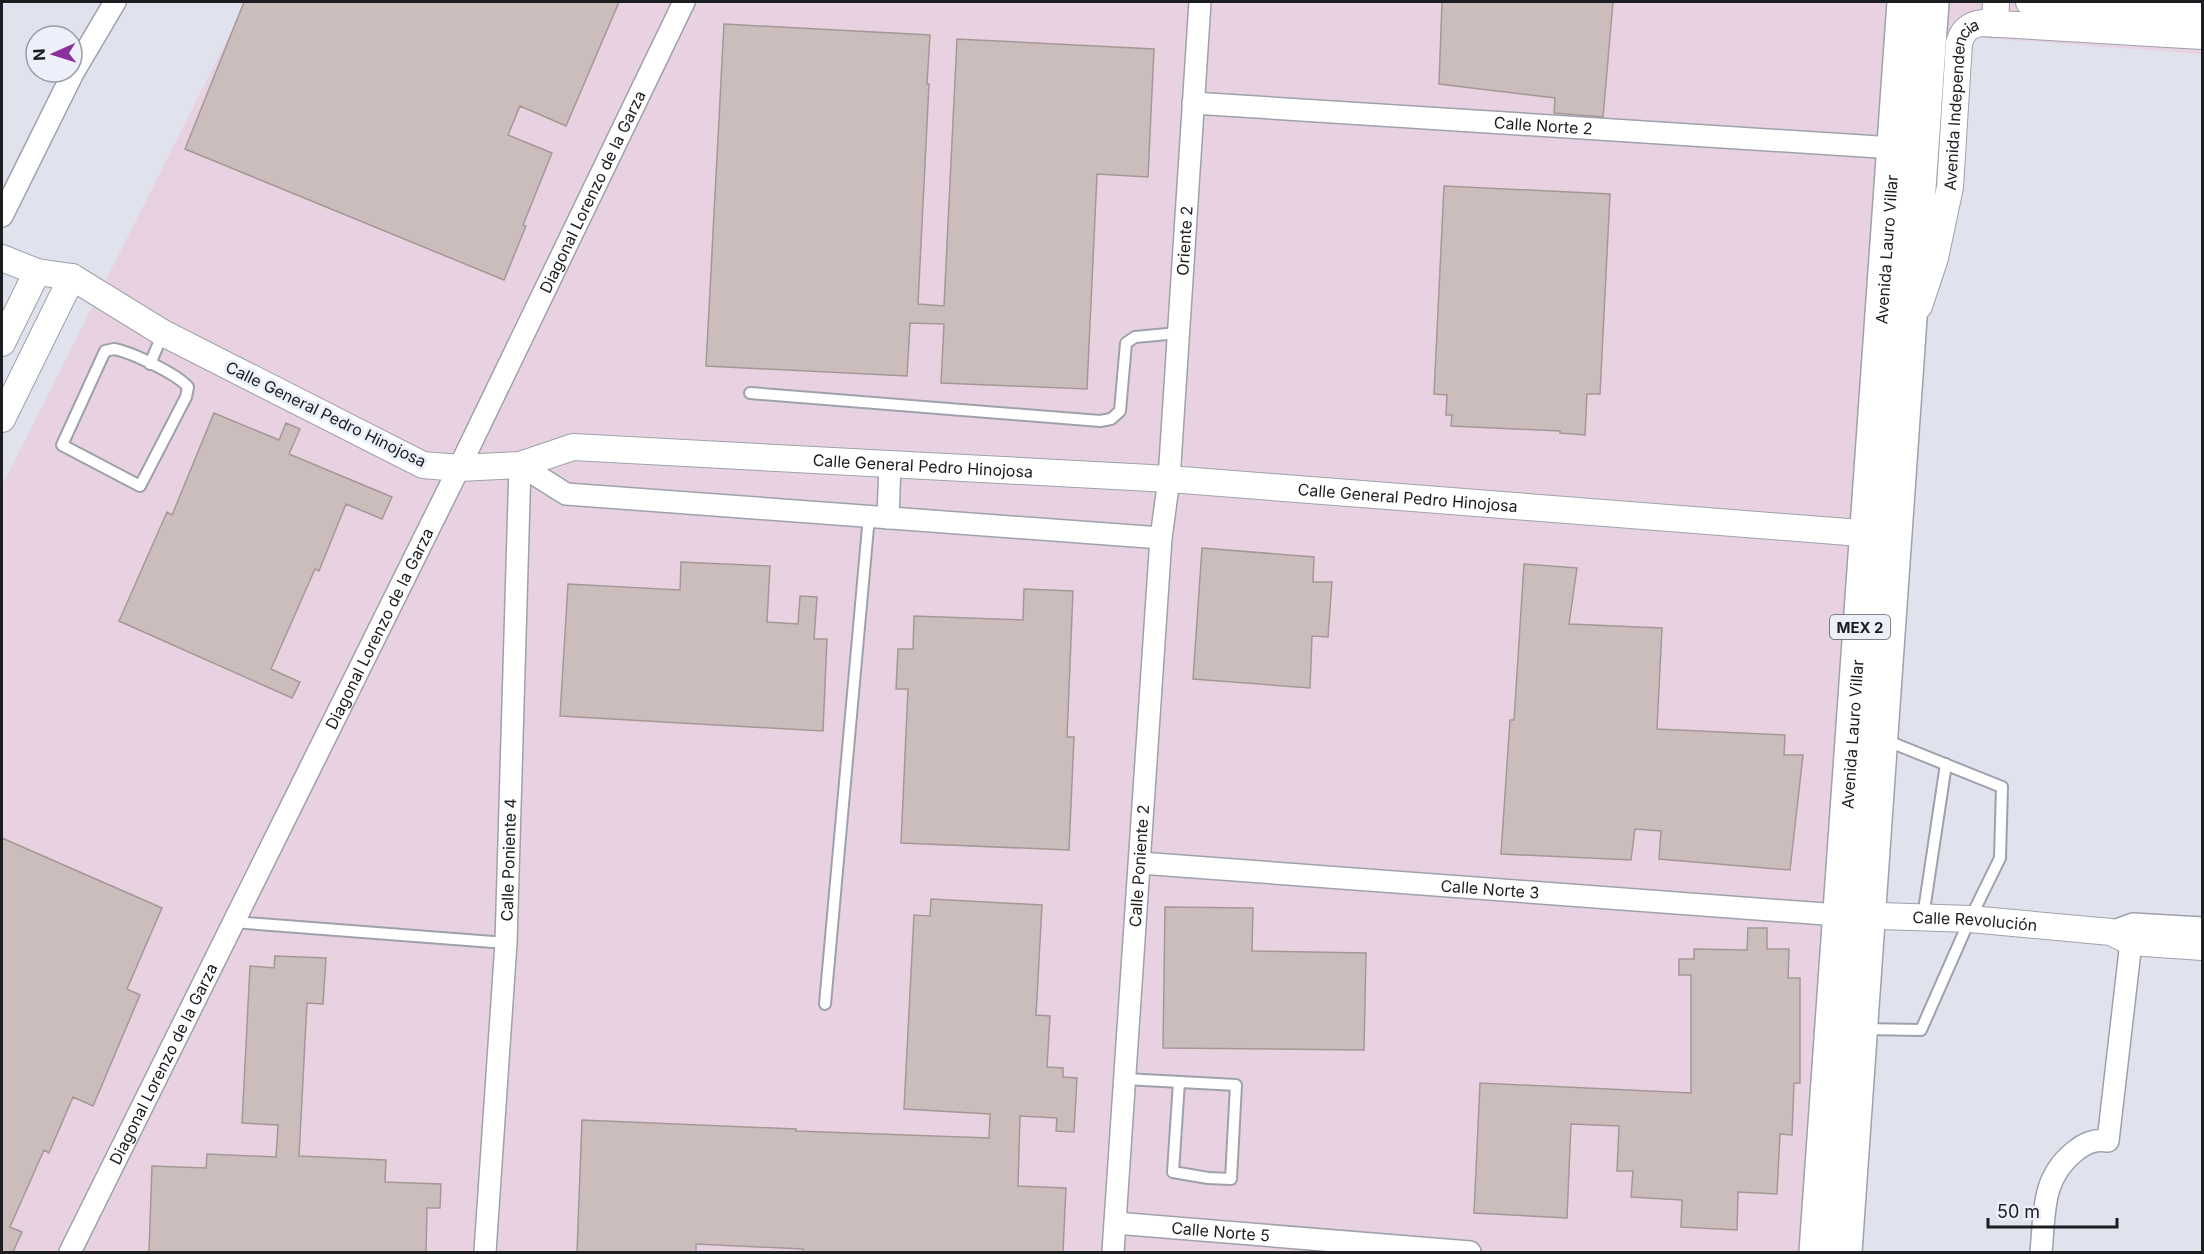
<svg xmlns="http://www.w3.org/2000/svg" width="2204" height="1254" font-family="Inter,sans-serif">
	<rect width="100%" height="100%" fill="#e0e3ee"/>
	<path fill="#e8d2e1" d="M246 2H2202V54L1902 32 1807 1252H2V486Z"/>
	<path fill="#cabdbb" stroke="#a49896" stroke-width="1.5" d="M244 2H619L566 126 520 106 508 135 552 153 523 225 526 226 504 280 185 149Z
		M1442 2H1613L1603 117 1554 113 1555 98 1439 84Z
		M724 24 930 35 927 84H929L918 304 944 306 957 39 1154 49 1148 177 1097 174 1087 389 941 383 944 324 910 323 907 376 706 366Z
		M1444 186 1610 194 1600 394H1587L1585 435 1560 433V431L1451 426 1452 415H1446L1447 395 1434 394Z
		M214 413 279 440 286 423 300 429 289 454 392 497 382 519 346 504 319 571 315 569 271 669 300 682 292 698 119 621 167 512 172 515Z
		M1202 548 1314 557 1313 582H1332L1328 637 1312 636 1310 688 1193 679Z
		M681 562 770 566 767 622 798 624 800 596 817 597 814 639H827L823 731 560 716 568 584 680 590Z
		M1524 564 1577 568 1569 624 1662 628 1657 729 1785 735 1784 755H1803L1790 870 1659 859 1661 831 1635 829 1631 860 1501 854 1510 720H1514Z
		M1024 589 1073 591 1067 737H1074L1069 850 901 843 908 689H896L898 649H913L914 616 1023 620Z
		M2 838 162 908 127 989 140 995 93 1106 73 1097 49 1153 44 1150 10 1227 22 1232 13 1252H2Z
		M931 899 1042 905 1036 1015 1050 1016 1047 1067 1063 1068V1077L1077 1078 1074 1132 1056 1131 1057 1118 1020 1116 1018 1186 1066 1188 1063 1252H803V1249L696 1244V1252H577L582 1120 796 1129V1131L989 1138 990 1114 904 1109 914 915 930 916Z
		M1165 907 1253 908 1252 951 1366 953 1364 1050 1163 1048Z
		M1748 928H1767V949H1789L1788 978H1800V1083H1794L1792 1135 1780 1134 1777 1194 1738 1192 1737 1230 1681 1227 1682 1200 1631 1197 1633 1171H1617L1619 1126 1571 1124 1567 1218 1474 1213 1480 1083 1691 1093V975H1679V959H1694V949L1747 950Z
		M275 956 326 958 323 1004 307 1003 299 1156 386 1160 385 1182 441 1184 440 1208H427L426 1252H149L152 1166 206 1168 207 1154 276 1157 278 1125 242 1123 250 966 274 968Z"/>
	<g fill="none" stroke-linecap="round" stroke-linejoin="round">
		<g stroke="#9ea1ab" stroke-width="14">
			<path id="service" d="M114 349C131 352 177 374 188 387L186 397 140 486 62 445 105 351Z
				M150 364 163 333
				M750 393 1100 421 1111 419 1120 411 1126 343 1135 337 1178 333
				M1923 917 1946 764
				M233 922 506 943
				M825 1004 869 516
				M1864 1029 1921 1030 1970 919 2000 858 2002 787 1885 740
				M1125 1079 1236 1085 1231 1179 1208 1178 1173 1172 1179 1082"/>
		</g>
		<g stroke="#9ea1ab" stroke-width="24">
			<g id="minor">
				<path id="s1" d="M1193 103 1894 148"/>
				<path d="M2 216 73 73 115 2"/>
				<path d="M520 465 566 494 1161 538"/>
				<path d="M888 518 890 464"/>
				<path id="s2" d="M1140 863 1838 915"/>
				<path d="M2111 932 2133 924 2202 928"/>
				<path id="s3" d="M1115 1223 1470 1252"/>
				<path id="s4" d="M70 1252 459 468 684 2"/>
				<path id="s5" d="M485 1252 506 943 520 465"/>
				<path id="s6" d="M1113 1252 1161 538 1169 479 1200 2"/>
				<path d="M2041 1252C2045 1213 2041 1179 2074 1152 2085 1143 2094 1139 2108 1141L2131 942"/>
			</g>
		</g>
		<g stroke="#9ea1ab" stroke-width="28">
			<g id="tertiary">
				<path d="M2029 2 2202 12"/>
				<path d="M1995 24 1996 2"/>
				<path id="s7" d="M2 258 37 272 72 277 163 333 423 465 459 468 520 465 573 447 1169 479 1886 535"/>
				<path id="s8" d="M1919 306 1935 258 1950 187 1959 43C1963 30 1969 25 1982 23L2202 36"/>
				<path d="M2 343 37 272"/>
				<path d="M2 419 72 277"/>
				<path id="s9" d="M1851 915 1970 919 2111 932 2131 942 2202 947"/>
			</g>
		</g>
		<g stroke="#9ea1ab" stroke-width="36">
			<g id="primary">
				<path id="s10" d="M1816 1252 1904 2"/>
				<path d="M1845 1252 1932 2"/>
			</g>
		</g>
		<use href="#service" stroke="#fff" stroke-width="10"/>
		<use href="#minor" stroke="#fff" stroke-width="21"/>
		<use href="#tertiary" stroke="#fff" stroke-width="26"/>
		<use href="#primary" stroke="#fff" stroke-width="33"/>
	</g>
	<g text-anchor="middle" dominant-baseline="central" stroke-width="6" stroke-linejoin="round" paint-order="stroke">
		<rect fill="#edf0fb" stroke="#5b5c62" stroke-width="1.5" x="1830" y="615" width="60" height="24" rx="4.5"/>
		<g font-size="15" font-weight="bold" fill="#1c1d21">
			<text x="1860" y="627">MEX 2</text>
		</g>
		<g font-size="16" fill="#1c1d21" stroke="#edf0fb">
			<text stroke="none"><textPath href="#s8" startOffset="208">Avenida Independencia</textPath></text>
			<text stroke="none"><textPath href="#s1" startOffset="351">Calle Norte 2</textPath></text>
			<text stroke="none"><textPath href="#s4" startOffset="1182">Diagonal Lorenzo de la Garza</textPath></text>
			<text stroke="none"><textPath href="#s6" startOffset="1014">Oriente 2</textPath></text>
			<text stroke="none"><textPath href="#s10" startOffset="1005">Avenida Lauro Villar</textPath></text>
			<text transform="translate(326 414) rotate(26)">Calle General Pedro Hinojosa</text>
			<text stroke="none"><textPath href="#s7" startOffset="975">Calle General Pedro Hinojosa</textPath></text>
			<text stroke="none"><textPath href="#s7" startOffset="1461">Calle General Pedro Hinojosa</textPath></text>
			<text stroke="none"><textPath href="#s4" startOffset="696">Diagonal Lorenzo de la Garza</textPath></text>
			<text stroke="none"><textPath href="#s10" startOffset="519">Avenida Lauro Villar</textPath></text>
			<text stroke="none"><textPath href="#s5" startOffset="393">Calle Poniente 4</textPath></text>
			<text stroke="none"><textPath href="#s6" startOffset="387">Calle Poniente 2</textPath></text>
			<text stroke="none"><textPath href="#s2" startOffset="351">Calle Norte 3</textPath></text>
			<text stroke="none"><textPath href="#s9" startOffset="124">Calle Revolución</textPath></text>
			<text stroke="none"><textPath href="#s4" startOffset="210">Diagonal Lorenzo de la Garza</textPath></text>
			<text stroke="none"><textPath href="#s3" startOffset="106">Calle Norte 5</textPath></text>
		</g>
	</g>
	<rect width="2204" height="1254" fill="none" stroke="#1c1d21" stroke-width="6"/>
	<g transform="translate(54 54) rotate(267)"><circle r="28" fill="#edf0fb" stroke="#999ca4" stroke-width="1.5"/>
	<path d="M0-4.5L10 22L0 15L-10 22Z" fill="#8c309b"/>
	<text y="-9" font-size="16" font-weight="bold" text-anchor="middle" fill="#1c1d21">N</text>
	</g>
	<path d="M1988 1218v9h129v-9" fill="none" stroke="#1c1d21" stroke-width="3"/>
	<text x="1997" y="1218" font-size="18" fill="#1c1d21" stroke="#edf0fb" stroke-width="4.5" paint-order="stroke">50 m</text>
</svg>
